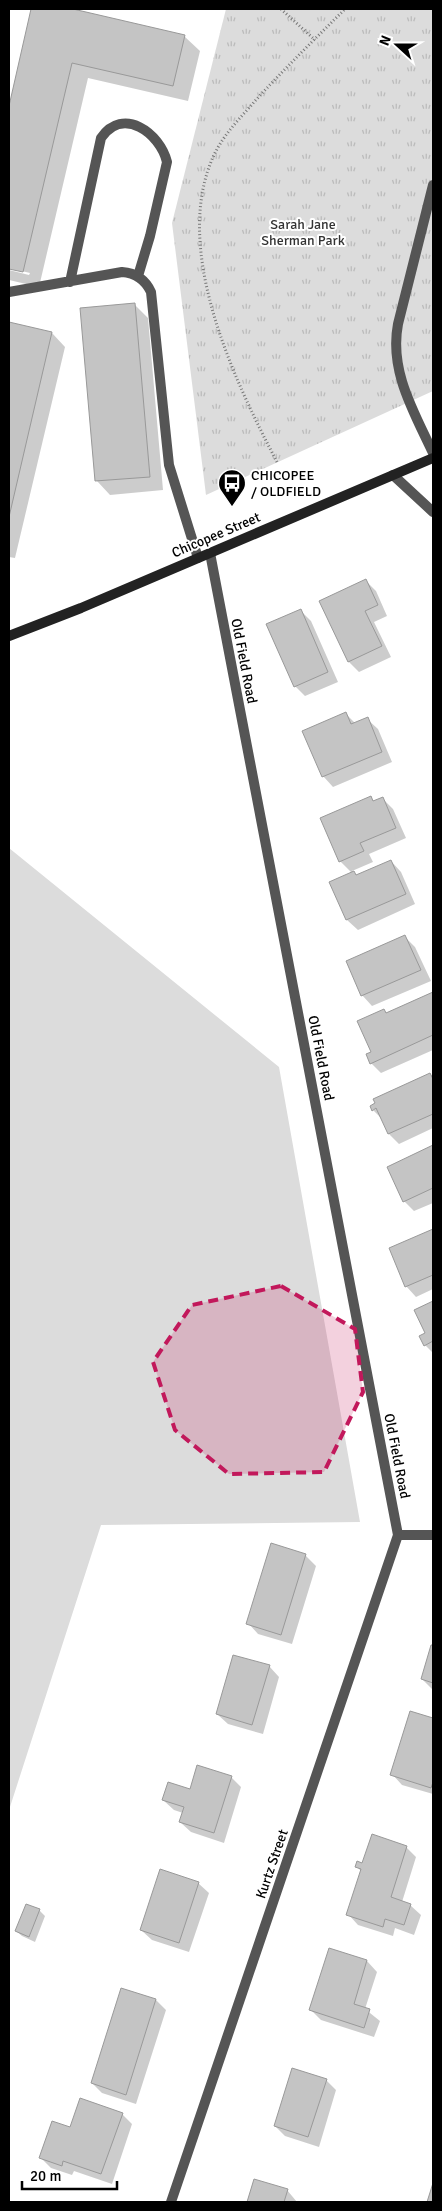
<svg xmlns="http://www.w3.org/2000/svg" width="442" height="2211" font-family="Signika,sans-serif">
	<defs>
		<pattern id="park-tufts" width="24" height="20" patternUnits="userSpaceOnUse" patternTransform="scale(1.25)"><rect width="24" height="20" fill="#dcdcdc"/><path d="M3 7l-1-3M5 7V3M7 7l1-3M15 17l-1-3M17 17v-4M19 17l1-3" fill="none" stroke="#bbb"/></pattern>
	</defs>
	<rect width="100%" height="100%" fill="#fff"/>
	<path fill="#dcdcdc" d="M9 848 279 1067 360 1522 101 1525 9 1810Z"/>
	<path fill="url(#park-tufts)" d="M226 9H433V391L206 495 172 223Z"/>
	<path fill="#0003" d="M32 9H67L184 36 200 51 188 101 88 78 39 287 9 280V270L29 275 30 273 9 268V112Z
		M134 304 148 318 163 490 110 495 97 481 81 309Z
		M9 323 52 333 65 347 15 558 9 557Z
		M366 581 376 591 387 616 374 622 391 657 359 672 349 662 321 602Z
		M301 611 311 621 338 682 305 696 295 686Z
		M346 714 356 724 367 719 378 729 392 762 333 787 323 776Z
		M370 798 375 802 383 799 393 809 406 838 369 854 373 862 352 871 358 876 391 861 401 872 415 904 358 930 347 920 331 882 352 873 340 861Z
		M405 937 415 947 431 981 372 1006 362 995Z
		M432 994 433 1050 381 1073 371 1063 384 1010 388 1014Z
		M430 1074 433 1077V1128L399 1144 389 1134 382 1119 373 1110Z
		M433 1146V1203L414 1211 404 1201 388 1167Z
		M433 1230V1289L416 1297 406 1286 390 1249Z
		M433 1302V1353L425 1345 427 1334 415 1311Z
		M272 1545 306 1556 316 1566 292 1644 258 1634 248 1623Z
		M432 1646 433 1647V1690L422 1679Z
		M269 1666 279 1677 263 1734 228 1724 217 1714Z
		M410 1712 433 1719V1794L402 1785 392 1774Z
		M231 1777 241 1787 224 1843 191 1832 180 1822 183 1813 174 1810 163 1800Z
		M406 1847 416 1857 402 1902 410 1905 421 1915 414 1935 395 1928 393 1936 358 1925 348 1914 362 1872 356 1866Z
		M198 1883 209 1893 189 1952 152 1940 141 1930Z
		M27 1905 40 1911 45 1916 35 1942 22 1936 16 1931Z
		M329 1950 367 1961 377 1972 365 2009 380 2021 374 2037 321 2020 311 2010Z
		M156 2000 166 2010 136 2104 102 2093 92 2083Z
		M326 2080 336 2090 319 2147 285 2136 275 2126Z
		M122 2114 132 2124 112 2184 74 2171 72 2175 51 2168 40 2157 71 2129Z
		M255 2180 287 2190 297 2202H248Z"/>
	<path fill="#c4c4c4" stroke="#999" d="M31 9H73L185 35 173 86 72 63 23 272 9 269V106Z
		M135 303 150 477 95 481 80 308Z
		M9 322 52 332 9 517Z
		M366 579 378 605 365 611 382 646 348 662 319 601Z
		M301 609 328 672 294 687 266 624Z
		M346 712 351 724 368 717 382 752 322 777 302 731Z
		M371 796 373 801 383 797 396 828 360 843 364 851 339 862 320 818Z
		M391 860 406 894 346 920 329 882 354 871 356 875Z
		M405 935 421 970 361 996 346 961Z
		M433 992V1035L370 1064 366 1054 371 1052 357 1021 384 1009 386 1013Z
		M430 1073 433 1079V1114L388 1134 376 1108 372 1111 370 1106 375 1103 373 1099Z
		M433 1145V1188L403 1202 387 1167Z
		M433 1229V1275L405 1287 389 1248Z
		M433 1301V1341L424 1346 419 1336 425 1333 414 1310Z
		M271 1543 306 1554 281 1635 246 1624Z
		M431 1645H433V1683L421 1679Z
		M233 1655 270 1665 252 1725 216 1714Z
		M410 1711 433 1718V1782L431 1788 390 1775Z
		M197 1765 232 1776 214 1833 179 1822 184 1807 162 1800 168 1782 190 1789Z
		M372 1834 407 1846 391 1897 411 1904 404 1925 385 1919 383 1927 346 1915 361 1869 355 1867 357 1861 362 1863Z
		M160 1869 199 1882 179 1943 140 1930Z
		M26 1904 40 1909 29 1937 15 1931Z
		M329 1948 367 1960 354 2004 370 2009 364 2028 309 2010Z
		M121 1988 156 1999 126 2095 91 2083Z
		M292 2068 327 2079 308 2137 274 2126Z
		M80 2098 123 2113 101 2174 63 2161 62 2166 39 2158 52 2121 70 2127Z
		M254 2179 288 2189 284 2202H247Z
		M433 2183V2202H427Z"/>
	<g fill="none" stroke-linecap="round" stroke-linejoin="round">
		<path stroke="#777" stroke-width="3" stroke-dasharray="1 2.5" stroke-linecap="butt" d="M281 9 315 40
			M277 462C233 378 168 242 217 149 227 131 242 116 255 101 284 69 315 39 345 9"/>
		<path stroke="#555" stroke-width="10" d="M433 185 398 324C389 371 414 412 433 453
			M70 282 101 138C123 106 160 133 167 162L150 236 138 276
			M9 292 122 272C135 273 145 279 151 292L169 465 198 558
			M393 475 433 512"/>
		<path stroke="#555" stroke-width="10" d="M210 553 398 1535H433
			M171 2202 398 1535"/>
		<path stroke="#222" stroke-width="10" d="M9 636 81 608 433 458"/>
	</g>
	<path fill="#c2185b" fill-opacity="0.2" stroke="#c2185b" stroke-width="4" stroke-dasharray="10 6" stroke-linejoin="round" d="M281 1286 355 1329 363 1392 324 1472 229 1474 175 1430 153 1362 192 1305Z"/>
	<defs>
		<g id="bus-pin" transform="scale(1.4375)"><path d="M0 17L-7.5 6A9.5 9.5 0 1 1 7.5 6Z" fill="#000" stroke="#fff"/><path d="M-5-6H5V4H4V6H2V4H-2V6H-4V4H-5ZM-3.5-4V0h7V-4ZM-3.5 1.2v1.5H-2V1.2ZM2 1.2v1.5H3.5V1.2Z" fill="#fff"/></g>
	</defs>
	<g fill-rule="evenodd">
		<use href="#bus-pin" x="232" y="483"/>
	</g>
	<g text-anchor="middle" dominant-baseline="central" stroke-width="4" stroke-linejoin="round" paint-order="stroke">
		<g font-size="14" fill="#333" stroke="#fff">
			<text x="303" y="224">Sarah Jane<tspan x="303" dy="16">Sherman Park</tspan></text>
		</g>
		<g font-size="14" fill="#000" stroke="#fff" text-anchor="start">
			<text x="251" y="475">CHICOPEE<tspan x="251" dy="16">/ OLDFIELD</tspan></text>
		</g>
		<g font-size="14" fill="#000" stroke="#fff">
			<text transform="translate(216 535) rotate(-23)">Chicopee Street</text>
			<text transform="translate(244 661) rotate(79)">Old Field Road</text>
			<text transform="translate(321 1058) rotate(79)">Old Field Road</text>
			<text transform="translate(397 1456) rotate(79)">Old Field Road</text>
			<text transform="translate(272 1864) rotate(-71)">Kurtz Street</text>
		</g>
	</g>
	<rect width="442" height="2211" fill="none" stroke="#000000" stroke-width="20"/>
	<g transform="translate(397 45) rotate(291)" stroke="#ffffff" stroke-width="4" paint-order="stroke">
	<path d="M0-4L9 19L0 12L-9 19Z" fill="#000000"/>
	<text y="-8" font-size="14" font-weight="bold" text-anchor="middle" fill="#000000">N</text>
	</g>
	<path d="M22 2181v8h95v-8" fill="none" stroke="#000000" stroke-width="2.5"/>
	<text x="30" y="2181" font-size="15" fill="#000000" stroke="#ffffff" stroke-width="4" paint-order="stroke">20 m</text>
</svg>
